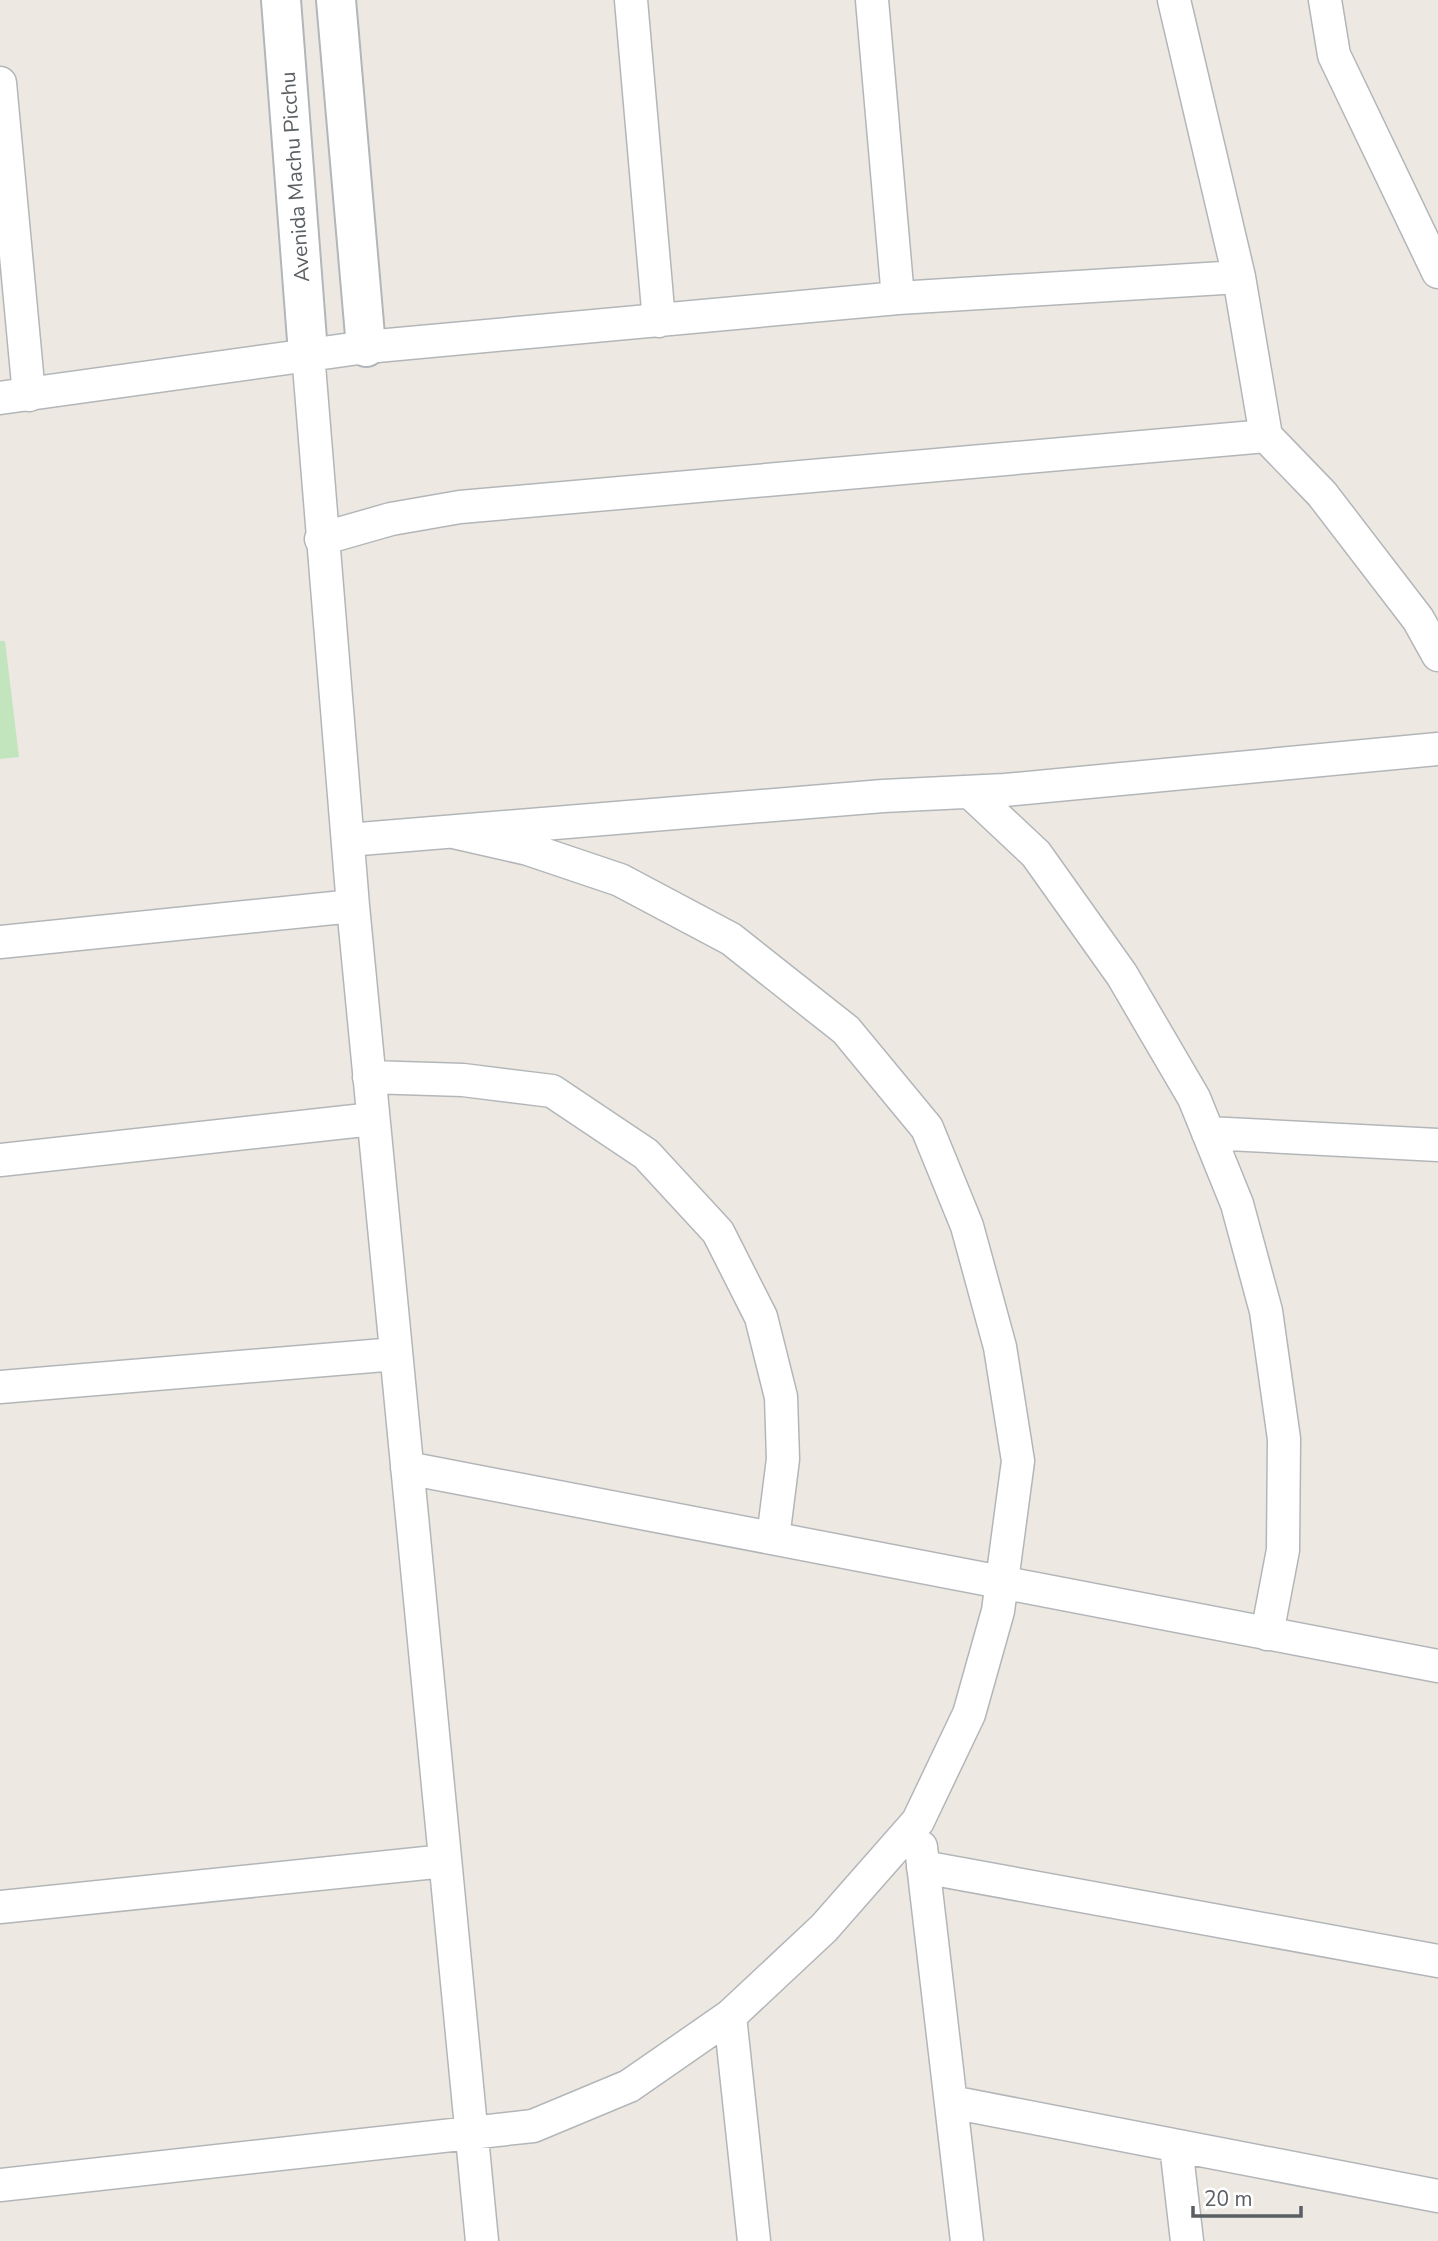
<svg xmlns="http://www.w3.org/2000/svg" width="1438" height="2241" font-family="'Nunito Sans',sans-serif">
	<rect width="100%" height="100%" fill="#ede9e2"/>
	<path fill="#c2e5be" d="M0 641H5L19 757 0 759Z"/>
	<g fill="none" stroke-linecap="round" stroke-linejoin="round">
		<g stroke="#b3b6b9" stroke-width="35">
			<path id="street" d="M631 0 659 321
				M872 0 898 298
				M1174 0 1239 277 1266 436 1322 494 1418 619 1438 655
				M1325 0 1334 55 1438 272
				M0 83 29 395
				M308 353 353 906 482 2241
				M0 398 366 347 898 298 1239 277
				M321 539 391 519 460 507 1266 436
				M970 792 1036 854 1122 975 1194 1098 1237 1204 1266 1311 1284 1439 1283 1550 1267 1634
				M348 840 883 796 1005 790 1438 749
				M0 942 353 906
				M369 1077 463 1080 552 1091 646 1154 718 1232 761 1317 781 1397 783 1459 773 1538
				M1208 1133 1438 1145
				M0 1160 373 1119
				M0 1387 396 1354
				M407 1468 1438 1666
				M921 1847 967 2241
				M923 1867 1438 1961
				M0 1907 445 1861
				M730 2016 754 2241
				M951 2102 1438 2196
				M1176 2146 1187 2241
				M0 2185 533 2126 629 2086 730 2016 824 1928 918 1821 969 1714 998 1611 1018 1461 1000 1347 967 1226 927 1128 846 1030 731 939 620 880 528 849 453 832"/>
		</g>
		<g stroke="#b1b6ba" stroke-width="42">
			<path id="secondary" d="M281 0 308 353
				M336 0 366 347"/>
		</g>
		<use href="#street" stroke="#fff" stroke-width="32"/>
		<use href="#secondary" stroke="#fff" stroke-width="38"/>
	</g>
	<g text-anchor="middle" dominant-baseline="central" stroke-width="6" stroke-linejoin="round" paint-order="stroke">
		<g font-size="21" fill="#5a5f63" stroke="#fff">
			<text transform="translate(295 177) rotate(-94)">Avenida Machu Picchu</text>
		</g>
	</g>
	<path d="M1193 2206v10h108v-10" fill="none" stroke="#5a5f63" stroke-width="3.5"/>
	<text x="1204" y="2206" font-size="21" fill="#5a5f63" stroke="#ffffff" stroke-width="5" paint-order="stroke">20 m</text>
</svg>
